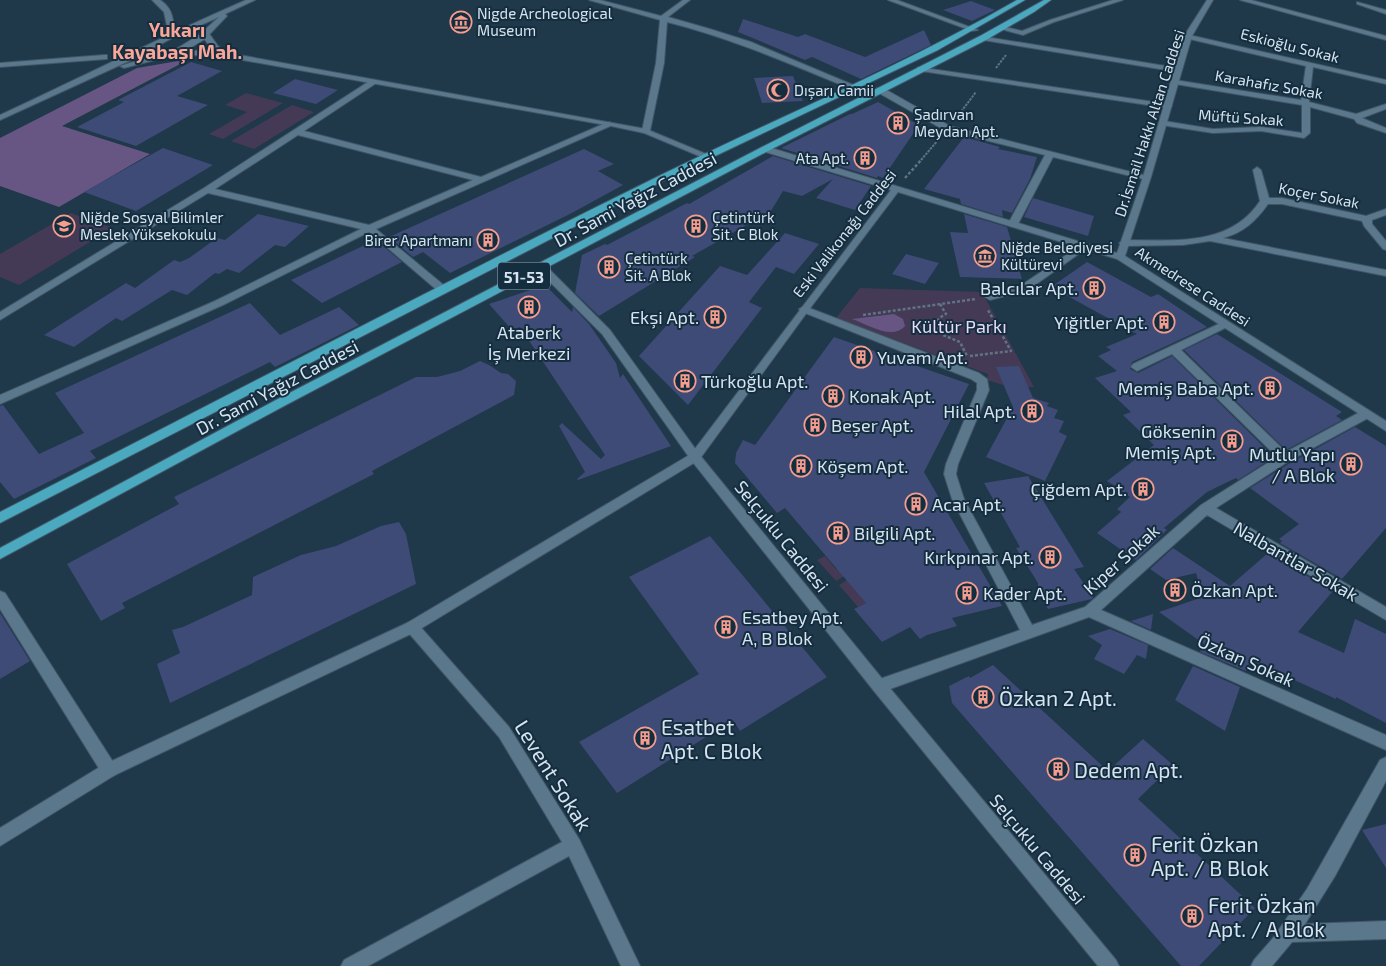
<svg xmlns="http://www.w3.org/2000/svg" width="1386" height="966" font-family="'Exo 2',sans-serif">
	<rect width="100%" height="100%" fill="#1f384a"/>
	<path fill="#443a56" d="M246 93 283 103 223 139 209 134 247 112 225 105Z
		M292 105 314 112 254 149 231 141Z
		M71 213 113 228 19 285 0 277V254Z
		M860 288 982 292 1034 387 1013 388 987 380 988 374 836 318Z
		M825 556 836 569 840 568 846 575 836 581 817 560Z
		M849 579 866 603 858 607 839 585Z"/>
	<path fill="#675684" d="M178 61 184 62 62 126 150 154 59 207 0 186V138L137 68Z
		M894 314 903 319 905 326C892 341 867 324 852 319Z"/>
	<path fill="#3e4b76" d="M971 1 995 10 972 21 943 10Z
		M743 19 798 37 805 34 865 57 924 30 931 45 861 79 812 57 805 60 738 32Z
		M191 62 222 71 177 96 208 105 136 146 77 127 124 102 118 100Z
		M793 76 803 101 762 103 754 78Z
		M295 79 338 90 316 104 273 93Z
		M878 102 919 125 883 178 878 176 877 178 781 148 850 114H852Z
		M964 137 1000 147 998 149 1037 157 1030 179 1012 213 1002 210 1003 217 961 204 960 199 924 189Z
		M163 148 213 165 136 211 84 192Z
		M584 149 614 164 598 171 623 185 570 214 450 273 423 252 413 257 389 237Z
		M773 156 871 186 855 210 816 198 833 179 802 196 783 191 771 211 692 256 695 257 599 316 575 293 582 255 605 244 607 245 687 203 689 204Z
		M1033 198 1094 216 1088 236 1024 217Z
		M258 214 309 226 285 247 275 245 239 273 227 269 219 274 215 273 187 295 172 290 122 321 116 318 74 347 44 335 126 283 135 288 174 260 180 262 189 258 217 238 225 240Z
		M964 214 1007 227 1022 279 960 277 950 232 968 233Z
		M785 233 819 244 794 274 776 267 749 302 762 308 688 405 639 356 720 266 747 275Z
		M378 242 402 262 322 303 291 280 367 244 369 246Z
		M906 254 939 263 925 284 892 274Z
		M1087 262 1151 297 1158 294 1207 327 1132 362 1130 369 1138 373 1172 356 1274 457 1238 480 1236 478 1207 492 1164 528 1167 530 1136 560 1097 533 1121 512 1117 509 1130 497 1107 481 1154 445 1123 415 1131 412 1095 378 1117 371 1098 356 1111 350 1106 347 1137 334 1051 287Z
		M545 285 572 312 573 307 589 324 616 363 620 378 623 374 671 446 578 480 577 479 585 472 559 426 562 423 601 459 605 455 520 327 512 330 489 304Z
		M250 303 280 335 339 307 359 325 275 367 270 362 90 451 96 458 14 499 0 482V406L3 405 39 454 84 433 55 393Z
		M1217 334 1342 412 1336 416 1342 420 1286 450 1184 350Z
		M834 337 969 384 924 472 1002 606 952 618 957 626 927 635 920 639 910 627 882 642 854 609 866 603 785 508 777 513 735 463 736 453 743 440 755 445Z
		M480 361 489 365 501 373 508 374 516 381 514 395 372 471 374 474 122 603 125 608 101 621 67 564 179 504 174 497 416 377H437L460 371Z
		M1019 366 1033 398 1049 403 1047 406 1058 410 1054 418 1064 421 1059 432 1067 436 1045 481 986 457 1013 407 996 367Z
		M1355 427 1386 446V528L1342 579 1280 543 1282 541 1279 539 1299 524 1250 488 1290 463Z
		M1028 476 1084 567 1074 569 1093 597 1092 599 1048 609 1038 593V583L1016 548 1020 547 984 483Z
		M399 522 406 534 416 584 170 703 157 664 180 653 172 630 183 627 252 595 253 577 301 555 336 546 381 526Z
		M710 536 827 677 740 731 733 720 617 793 579 742 699 674 629 577Z
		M1173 548 1230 586 1268 553 1333 591 1298 632 1344 653 1355 619 1386 634V723L1336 697V699L1250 660 1246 671 1200 652 1204 644 1159 612 1203 597 1196 573 1166 580 1150 569Z
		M0 613 30 661 0 679Z
		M1153 614 1151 630 1131 621Z
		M1110 629 1148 645 1146 659 1137 655 1124 674 1094 659 1102 645 1088 636Z
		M993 665 1108 771 1143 739 1173 765 1138 799 1255 908 1199 966H1181L952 703 949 686 969 676 970 678Z
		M1193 666 1240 687 1225 731 1175 700Z
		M1386 824V868L1362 830Z"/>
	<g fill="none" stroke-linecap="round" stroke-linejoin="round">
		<g stroke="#405666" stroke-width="2">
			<path id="service" d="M1084 243 1089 246 1087 248 1028 290 990 300 985 297 986 295 1020 286Z"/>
		</g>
		<g stroke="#405666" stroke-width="2">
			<path id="pedestrian" d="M980 36 1178 68 1182 70 1178 72 983 40 979 38Z
				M918 67 1168 104 1172 106 1168 108 921 71 917 69Z"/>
		</g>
		<g stroke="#405666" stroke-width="2">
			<path id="minor" d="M152 0H160C171 7 173 16 174 29L178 31V35L168 31 164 12Z
				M589 0H600L661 16 683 0H690L668 17 710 29 751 42 858 87 851 89C790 64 731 38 667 22L664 63 650 131 643 133 642 131 656 63 660 20Z
				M888 0H897L978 30 972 31Z
				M1357 2 1386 10V14L1357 4Z
				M1185 34 1386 80V84L1313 67 1309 102 1356 114 1386 104V109L1362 118 1386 128V133L1357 123 1354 119 1310 107V133L1304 138 1261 131 1213 133 1161 125 1160 123 1164 121 1213 129 1261 127 1302 133V105L1175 84 1171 82 1175 80 1301 100 1306 66 1185 38Z
				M104 55H107V59L0 67V63Z
				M371 80 378 82 304 131 481 177 608 122 615 124 376 229 446 287V291H438L369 232 223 305 0 404V395L215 301 361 229 208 193 0 320V312L204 188ZM298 135 473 180 369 225 215 189Z
				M877 88H883L950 126 1151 177 1147 180 1053 157 1018 224 1013 227 1010 226 1008 224 1045 155 944 130 877 92Z
				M1257 167 1261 170 1269 198H1282L1366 216 1386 209V215L1372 220V224L1386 241V250L1383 249 1364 226 1362 221 1282 204H1268C1256 221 1243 233 1223 238L1386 270V276L1210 241 1183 245 1124 246 1119 243 1124 240C1173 240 1230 247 1260 201L1253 170Z
				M804 306 979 373 987 379 989 390 958 464 956 474 964 499 1032 625 1085 607 1201 505 1277 457 1172 354 1137 371 1131 367 1133 364 1225 321 1230 324 1229 326 1181 350 1286 452 1362 411H1370L1372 414 1370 417 1289 461 1216 508 1386 607V620L1207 515 1101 610 1386 735V750L1089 617 879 693 874 691 872 686 874 681 1020 630 952 499 944 474 946 464 977 390V383L971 379 800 311 799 309Z
				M0 591 5 593 115 765 117 770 115 775 109 778 103 775 0 609Z
				M412 621 417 623 509 727 579 839 640 966H621L569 856 368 966H341L344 960 562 842 499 737 407 631 405 627 407 623Z
				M1386 757V781L1335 876 1305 924 1386 921V939L1292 942 1272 966H1251L1254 960 1273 938 1307 889 1380 760Z"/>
		</g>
		<g stroke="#405666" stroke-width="2">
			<path id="tertiary" d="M1113 0H1123L1054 22 1023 35 997 28 1001 26 1022 31 1050 20Z
				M1207 0H1213L1192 36 1151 177 1125 256 1386 421V431L1117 259 898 192 808 311 699 460 417 631 115 775 0 846V828L103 765 407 623 691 454 891 190 762 151V147H768L1117 253 1143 177 1184 36Z
				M1240 0H1251L1386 36V40Z
				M202 32H208L218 46 228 53 646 129 711 156 704 158 644 133 611 126 226 57 192 55 167 57 163 55C174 48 203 51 217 52L212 50 201 34Z"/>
		</g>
		<g stroke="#405666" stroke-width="2">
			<path id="secondary" d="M246 0H255L225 14 227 16 226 17 205 39 182 53 124 68 120 66 176 49 199 35 219 17 174 37 129 61 0 120V115C82 77 163 36 246 0Z
				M541 264 545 265 610 330 699 454 884 681 1116 960 1119 966H1098L874 691 691 460 602 334 537 269V265Z"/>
		</g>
		<g stroke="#405666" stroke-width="2">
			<path id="primary" d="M1017 0H1025L938 50 669 178 0 523V512C221 399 440 284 663 174 781 116 903 66 1017 0Z
				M1044 0H1051L1034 12 986 40 768 151 284 406 0 559V548L276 400 762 147 980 36Z"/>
		</g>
		<path stroke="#5e7484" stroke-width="2" stroke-dasharray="2.5 1" stroke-linecap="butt" d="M996 68 1006 55
			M957 117 976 92
			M921 160 939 139"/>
		<path stroke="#5e7484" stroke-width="2.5" stroke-dasharray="3 2" stroke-linecap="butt" d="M905 178 922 159
			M940 304 946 314C940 317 936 320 936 327L943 335 960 342 967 356
			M863 315 976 299
			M970 356 1011 351 988 310"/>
		<use href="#service" fill="#5b778b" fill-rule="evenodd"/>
		<use href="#pedestrian" fill="#5b778b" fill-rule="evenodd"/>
		<use href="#minor" fill="#5b778b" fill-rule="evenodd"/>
		<use href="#tertiary" fill="#5b778b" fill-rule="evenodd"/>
		<use href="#secondary" fill="#5b778b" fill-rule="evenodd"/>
		<use href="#primary" fill="#4aa9bf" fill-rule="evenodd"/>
	</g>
	<defs>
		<g id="museum-ring" transform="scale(1.125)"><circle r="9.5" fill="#152e3f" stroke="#f59d8f" stroke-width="1.5"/><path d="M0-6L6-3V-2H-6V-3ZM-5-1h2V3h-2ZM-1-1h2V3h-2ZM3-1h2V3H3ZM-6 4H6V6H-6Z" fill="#f59d8f"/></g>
		<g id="mosque-ring" transform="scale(1.125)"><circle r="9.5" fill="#152e3f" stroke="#f59d8f" stroke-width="1.5"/><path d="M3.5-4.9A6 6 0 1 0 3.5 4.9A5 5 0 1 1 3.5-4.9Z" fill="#f59d8f"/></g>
		<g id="building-ring" transform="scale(1.125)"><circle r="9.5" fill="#152e3f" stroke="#f59d8f" stroke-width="1.5"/><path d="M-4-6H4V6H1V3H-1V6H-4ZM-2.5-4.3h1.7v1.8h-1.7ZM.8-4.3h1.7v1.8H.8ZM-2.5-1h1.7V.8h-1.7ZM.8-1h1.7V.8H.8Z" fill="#f59d8f"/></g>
		<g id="university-ring" transform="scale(1.125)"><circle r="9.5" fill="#152e3f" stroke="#f59d8f" stroke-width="1.5"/><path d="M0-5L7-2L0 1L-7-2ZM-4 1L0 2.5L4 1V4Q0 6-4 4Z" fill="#f59d8f"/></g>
	</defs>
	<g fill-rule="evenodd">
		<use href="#museum-ring" x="461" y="22"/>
		<use href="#mosque-ring" x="778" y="90"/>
		<use href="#building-ring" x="898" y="123"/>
		<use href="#building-ring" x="865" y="158"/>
		<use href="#university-ring" x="64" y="226"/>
		<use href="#building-ring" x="696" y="226"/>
		<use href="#building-ring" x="488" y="240"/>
		<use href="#museum-ring" x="985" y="256"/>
		<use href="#building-ring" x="609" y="267"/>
		<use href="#building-ring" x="1094" y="288"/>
		<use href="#building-ring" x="529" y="307"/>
		<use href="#building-ring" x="715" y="317"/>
		<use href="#building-ring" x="1164" y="322"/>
		<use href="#building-ring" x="861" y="357"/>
		<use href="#building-ring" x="685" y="381"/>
		<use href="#building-ring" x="1270" y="388"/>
		<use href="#building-ring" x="833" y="396"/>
		<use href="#building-ring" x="1032" y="411"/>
		<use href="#building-ring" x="815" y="425"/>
		<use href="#building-ring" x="1232" y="441"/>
		<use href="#building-ring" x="1351" y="464"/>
		<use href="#building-ring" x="801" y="466"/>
		<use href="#building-ring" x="1143" y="489"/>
		<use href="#building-ring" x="916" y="504"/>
		<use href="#building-ring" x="838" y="533"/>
		<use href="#building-ring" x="1050" y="557"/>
		<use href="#building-ring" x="1175" y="590"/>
		<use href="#building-ring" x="967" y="593"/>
		<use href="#building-ring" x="726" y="627"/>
		<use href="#building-ring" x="983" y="697"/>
		<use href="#building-ring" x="645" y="738"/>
		<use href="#building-ring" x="1058" y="769"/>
		<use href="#building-ring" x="1135" y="855"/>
		<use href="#building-ring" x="1192" y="916"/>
	</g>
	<g text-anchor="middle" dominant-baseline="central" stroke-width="4" stroke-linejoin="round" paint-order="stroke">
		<g font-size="15" fill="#d5e4f0" stroke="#152e3f" text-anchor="start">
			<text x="477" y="13">Nigde Archeological<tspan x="477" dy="17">Museum</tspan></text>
			<text x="794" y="90">Dışarı Camii</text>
			<text x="914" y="114">Şadırvan<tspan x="914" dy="17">Meydan Apt.</tspan></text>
			<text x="849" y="158" text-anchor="end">Ata Apt.</text>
			<text x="80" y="217">Niğde Sosyal Bilimler<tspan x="80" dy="17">Meslek Yüksekokulu</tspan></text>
			<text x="712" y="217">Çetintürk<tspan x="712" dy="17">Sit. C Blok</tspan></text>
			<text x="472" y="240" text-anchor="end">Birer Apartmanı</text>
			<text x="1001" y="247">Niğde Belediyesi<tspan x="1001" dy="17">Kültürevi</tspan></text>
			<text x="625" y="258">Çetintürk<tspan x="625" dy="17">Sit. A Blok</tspan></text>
		</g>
		<g font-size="15" fill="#d5e4f0" stroke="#152e3f">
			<text transform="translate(1290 45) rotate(14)">Eskioğlu Sokak</text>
			<text transform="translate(1269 84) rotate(10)">Karahafız Sokak</text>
			<text transform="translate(1241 117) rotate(4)">Müftü Sokak</text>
			<text transform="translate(1149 123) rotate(-72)">Dr.İsmail Hakkı Altan Caddesi</text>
			<text transform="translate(1319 195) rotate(11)">Koçer Sokak</text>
			<text transform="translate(844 233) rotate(-52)">Eski Valikonağı Caddesi</text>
			<text transform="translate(1193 286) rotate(33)">Akmedrese Caddesi</text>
		</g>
		<rect fill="#152e3f" stroke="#9badbb" stroke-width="1" x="498" y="262.5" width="52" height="27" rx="4"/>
		<g font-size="16" font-weight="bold" fill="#d5e4f0">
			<text x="524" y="276">51-53</text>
		</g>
		<g font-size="18" fill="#d5e4f0" stroke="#152e3f">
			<text transform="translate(635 199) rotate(-28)">Dr. Sami Yağız Caddesi</text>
			<text transform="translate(277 387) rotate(-28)">Dr. Sami Yağız Caddesi</text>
			<text transform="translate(782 536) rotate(51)">Selçuklu Caddesi</text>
			<text transform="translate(1121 559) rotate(-42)">Kiper Sokak</text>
			<text transform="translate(1296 561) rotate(30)">Nalbantlar Sokak</text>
			<text transform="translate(1246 660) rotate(24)">Özkan Sokak</text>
			<text transform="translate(1038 849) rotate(50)">Selçuklu Caddesi</text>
		</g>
		<g font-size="18" fill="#d5e4f0" stroke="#152e3f" text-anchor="start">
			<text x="1078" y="288" text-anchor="end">Balcılar Apt.</text>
			<text x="699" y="317" text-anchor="end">Ekşi Apt.</text>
			<text x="1148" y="322" text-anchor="end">Yiğitler Apt.</text>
			<text x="529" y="332" text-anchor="middle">Ataberk<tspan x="529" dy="21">İş Merkezi</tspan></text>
			<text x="877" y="357">Yuvam Apt.</text>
			<text x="701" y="381">Türkoğlu Apt.</text>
			<text x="1254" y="388" text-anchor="end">Memiş Baba Apt.</text>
			<text x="849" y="396">Konak Apt.</text>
			<text x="1016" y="411" text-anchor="end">Hilal Apt.</text>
			<text x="831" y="425">Beşer Apt.</text>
			<text x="1216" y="431" text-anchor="end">Göksenin<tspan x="1216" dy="21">Memiş Apt.</tspan></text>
			<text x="1335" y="454" text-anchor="end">Mutlu Yapı<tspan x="1335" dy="21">/ A Blok</tspan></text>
			<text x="817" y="466">Köşem Apt.</text>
			<text x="1127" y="489" text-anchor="end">Çiğdem Apt.</text>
			<text x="932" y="504">Acar Apt.</text>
			<text x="854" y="533">Bilgili Apt.</text>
			<text x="1034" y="557" text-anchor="end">Kırkpınar Apt.</text>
			<text x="1191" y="590">Özkan Apt.</text>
			<text x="983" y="593">Kader Apt.</text>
			<text x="742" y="617">Esatbey Apt.<tspan x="742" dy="21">A, B Blok</tspan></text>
		</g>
		<g font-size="18" fill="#e7ddfb" stroke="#152e3f">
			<text x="959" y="326">Kültür Parkı</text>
		</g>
		<g font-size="19" font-weight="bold" fill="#faa79a" stroke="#152e3f">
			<text x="177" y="29">Yukarı<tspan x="177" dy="22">Kayabaşı Mah.</tspan></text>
		</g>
		<g font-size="21" fill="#d5e4f0" stroke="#152e3f" text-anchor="start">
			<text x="999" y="697">Özkan 2 Apt.</text>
			<text x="661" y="726">Esatbet<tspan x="661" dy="24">Apt. C Blok</tspan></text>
			<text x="1074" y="769">Dedem Apt.</text>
			<text x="1151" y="843">Ferit Özkan<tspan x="1151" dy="24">Apt. / B Blok</tspan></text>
			<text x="1208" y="904">Ferit Özkan<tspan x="1208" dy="24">Apt. / A Blok</tspan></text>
		</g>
		<g font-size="21" fill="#d5e4f0" stroke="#152e3f">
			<text transform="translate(554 775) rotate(58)">Levent Sokak</text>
		</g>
	</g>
</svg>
